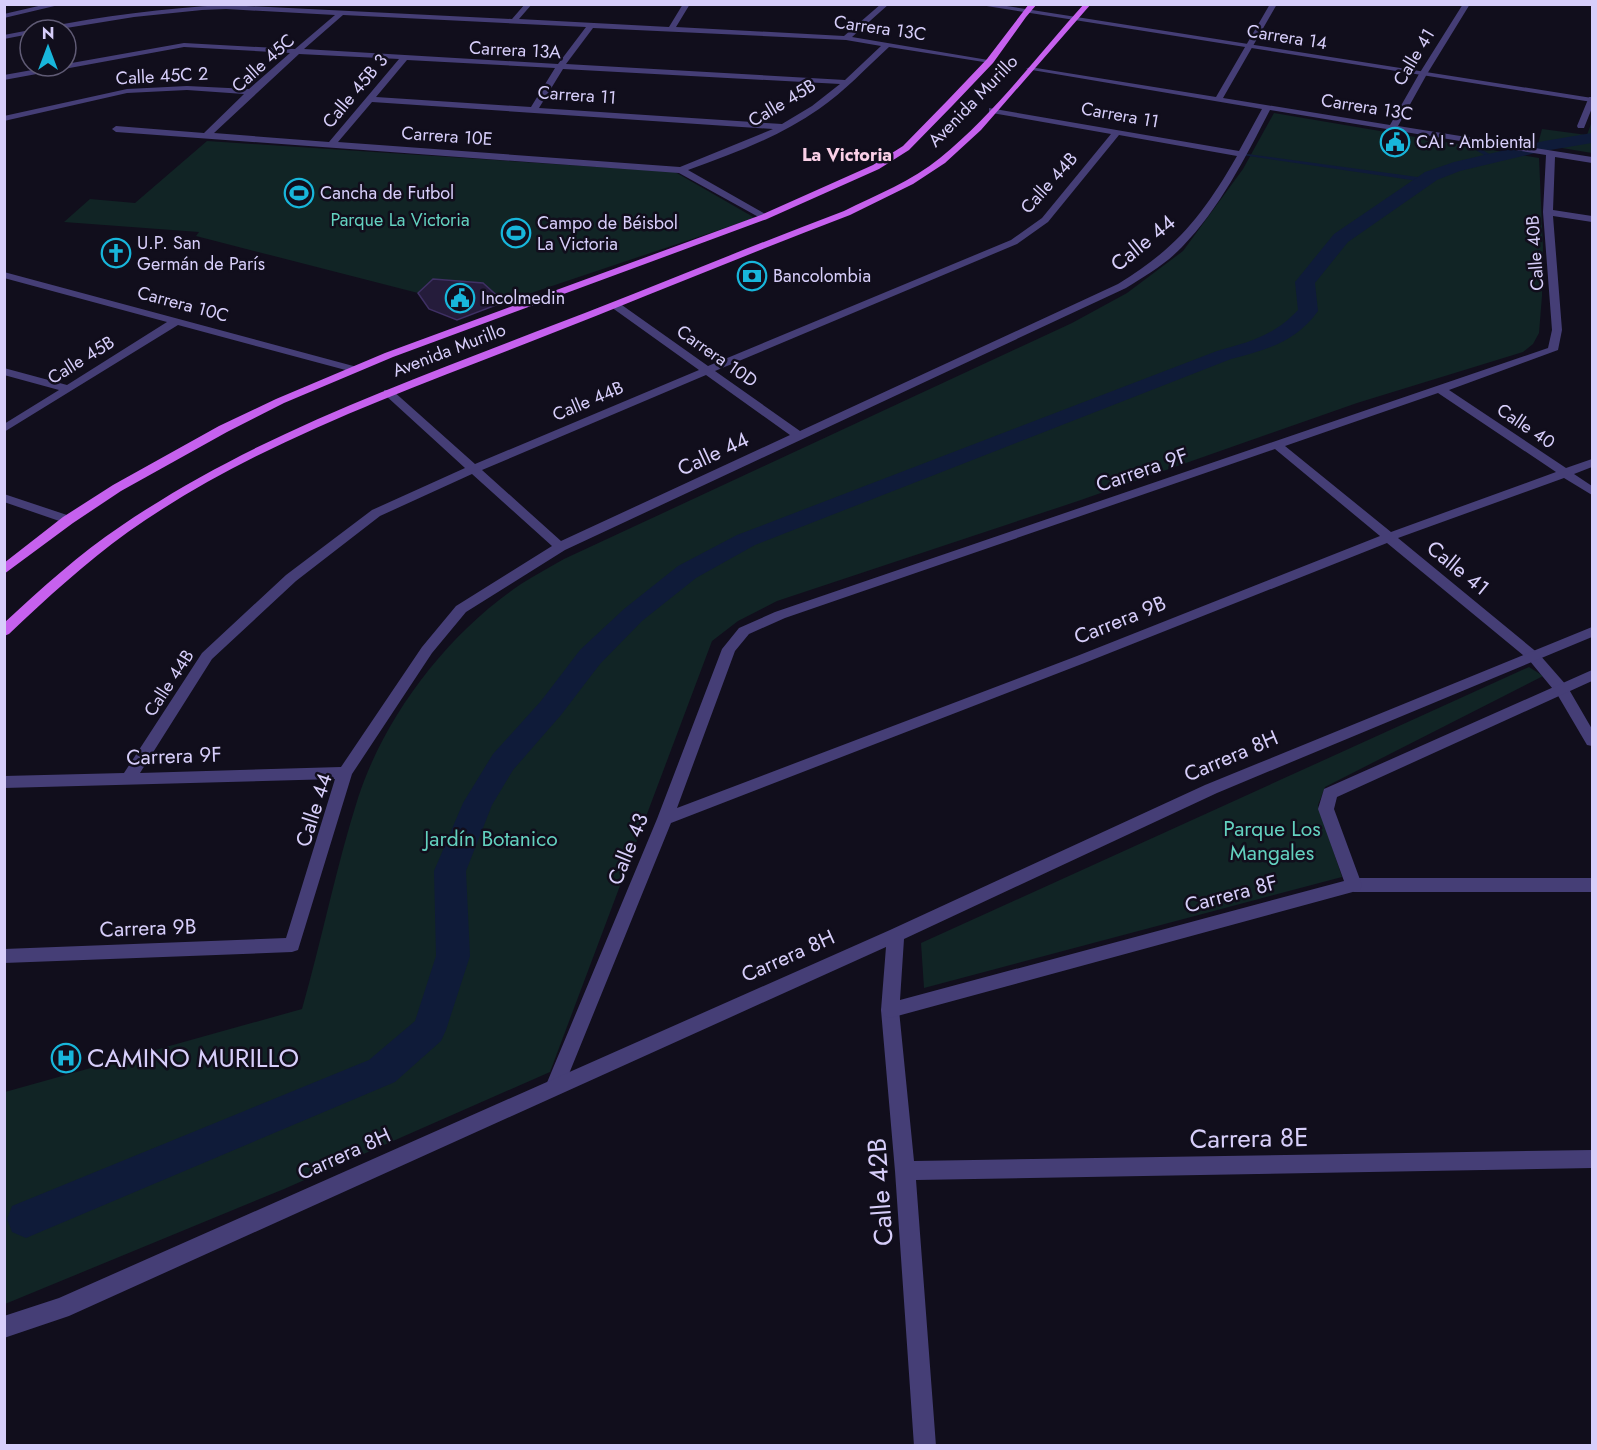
<svg xmlns="http://www.w3.org/2000/svg" width="1597" height="1450" font-family="Jost,sans-serif">
	<rect width="100%" height="100%" fill="#110e1c"/>
	<path fill="#112425" d="M1274 113 1539 158 1543 247 1542 296 1539 333 1533 344 1523 352 1357 403 1078 501 777 601 738 621 712 641 550 1072 284 1189 5 1304V1092L302 1009C322 939 336 867 358 798 385 715 448 633 521 584 535 575 550 567 564 559L1072 323 1127 293 1183 251 1243 169Z
		M1592 121V153L1538 144 1542 129 1587 135Z
		M207 141 675 172 755 218 504 302 483 283 433 279 418 293 196 236 199 232 64 222 90 199 135 203Z
		M1529 667 1543 676 1325 787 1318 805 1342 877 924 988 921 943Z"/>
	<g fill="none" stroke-linecap="round" stroke-linejoin="round">
		<path fill="#0f1b39" fill-rule="evenodd" d="M1461 138 1495 157V158L1491 159 1459 140V138Z
			M1240 153 1425 178 1428 180 1425 182 1242 155H1240Z"/>
		<path fill="#0f1b39" fill-rule="evenodd" d="M1592 133V143L1544 151 1460 171 1437 180 1348 242 1315 283 1318 311C1296 342 1266 350 1231 359L755 545 696 578 642 621 600 664 561 715 513 770 492 805 466 871 470 956 446 1030 441 1041 395 1082 26 1238 12 1232 7 1219 12 1206 369 1060 415 1021 436 956 434 871 463 803 493 754 541 701 580 650 624 609 678 566 737 535 1217 351C1249 342 1274 336 1298 310L1295 282 1334 234 1425 172 1454 162 1544 141Z"/>
	</g>
	<path fill="#251c3b" stroke="#3f3064" stroke-width="1.5" d="M433 279 483 283 504 302 457 320 429 309 418 293Z"/>
	<g fill="none" stroke-linecap="round" stroke-linejoin="round">
		<path fill="#453e76" fill-rule="evenodd" d="M47 4H63L4 18V14Z
			M525 4H532L519 19 669 27 683 4H690L676 27 844 36 881 4H889L852 37 994 61 990 63 889 47C866 68 845 91 819 109 779 137 733 154 688 170L767 215V219L764 220 679 173 116 132 112 129 116 126 204 133 244 94 187 90 127 93 4 121V116L127 89 187 86 249 89 290 53 184 47 4 80V75L184 43 295 49 335 15 226 9 202 10 134 17 54 30H38L42 28C103 16 164 8 226 5L512 19ZM343 15 586 27 558 64 304 49ZM593 28 846 40 881 46 845 80 566 64ZM299 54 399 59 329 142 214 133ZM407 60 555 68 531 107 376 97ZM563 69 840 84 812 106 782 124 539 108ZM372 102 773 129 680 167 338 142Z
			M1270 4H1277L1223 98 1390 125 1419 74 1463 4H1470L1427 74 1398 126 1592 157V163L1555 157 1553 210 1592 216V222L1553 216 1562 330 1558 350 1449 390 1566 468 1592 459V467L1574 474 1592 486V495L1564 478 1398 538 1539 654 1567 686 1592 729V746L1587 745 1557 694 1529 660 1387 543 1087 662 671 823 562 1091 555 1094 548 1091 546 1085 657 819 722 649 739 628 775 612 1548 348 1552 330 1543 212 1546 155 1270 110C1245 158 1220 208 1182 247 1166 264 1145 276 1126 288L565 550 466 612 432 653 352 774 298 950 292 952 4 963V949L286 938 335 779 4 788V776L124 773 202 653 286 575 372 510 465 468 384 394V390H392L475 464 699 370 611 307V303H619L708 366 1011 240 1042 218 1111 134 992 113 989 112V108L1239 151 1262 109 1026 69 1030 67 1216 97ZM1119 135 1237 156C1203 215 1177 248 1118 284L800 431 715 371 1017 244 1048 222ZM706 375 790 435 561 541 482 470ZM1438 393 1556 472 1391 532 1285 446ZM1275 449 1380 536 1077 656 677 808 735 651 749 634 785 618ZM472 474 552 546 456 606 422 647 341 767 140 773 212 659 296 581 380 516Z
			M30 30V34L4 39V35Z
			M1589 97H1592V108L1584 128H1578L1577 126Z
			M4 272 357 367 359 369 353 372 178 325 4 432V424L59 390 4 375V368L67 385 167 322 4 278Z
			M4 494 73 517 74 520 68 524 4 502Z
			M1354 878H1592V892H1354L1348 890 1346 885 1348 880Z
			M890 1002 896 1004 899 1010 914 1161 1592 1150V1168L916 1180 936 1446H914L895 1171 881 1010 884 1004Z"/>
		<path fill="#453e76" fill-rule="evenodd" d="M974 4H994L1592 98V102Z
			M1592 627V637L1217 793 904 939 900 1000 1344 881 1318 809 1324 789 1592 670V681L1337 797 1334 809 1362 885 1360 890 890 1018 884 1016 881 1010 886 947 69 1316 4 1338V1316L59 1298 890 930 1205 785Z"/>
		<path fill="#c661ee" fill-rule="evenodd" d="M1029 4H1037L1026 17 993 63 953 105 909 150 879 169 767 219 393 357 284 403 227 432 121 491 73 523 4 574V563L63 517 113 485 219 426 276 399 385 353 761 215 873 165 903 146 947 101 987 59Z
			M1084 4H1091L981 130 945 163 913 184 850 215C748 254 647 296 545 336 403 392 254 443 128 532 85 563 47 598 9 634L4 636V623C42 588 79 554 121 526 248 439 393 387 535 332 639 293 740 250 844 211 876 195 912 181 940 158 994 114 1037 56 1084 4Z"/>
	</g>
	<defs>
		<g id="civic-ring" transform="scale(1.5)"><circle r="9.5" fill="#110e1c" stroke="#18b6db" stroke-width="1.5"/><path d="M-.6-6.5H3V-4.5H.6V-3L4-1V1h2V6H-6V1h2V-1L-.6-3ZM-1.2 2.5V6h2.4V2.5Z" fill="#18b6db"/></g>
		<g id="stadium-ring" transform="scale(1.5)"><circle r="9.5" fill="#110e1c" stroke="#18b6db" stroke-width="1.5"/><path d="M0-5a6.5 5 0 1 0 0 10a6.5 5 0 1 0 0-10ZM-3.5-1.8h7v3.6h-7Z" fill="#18b6db"/></g>
		<g id="church-ring" transform="scale(1.5)"><circle r="9.5" fill="#110e1c" stroke="#18b6db" stroke-width="1.5"/><path d="M-1.2-6h2.4v3.5h3.3v2.4h-3.3V6h-2.4V-.1h-3.3v-2.4h3.3Z" fill="#18b6db"/></g>
		<g id="bank-ring" transform="scale(1.5)"><circle r="9.5" fill="#110e1c" stroke="#18b6db" stroke-width="1.5"/><path d="M-6-4H6V4H-6ZM0-2.3a2.3 2.3 0 1 0 0 4.6a2.3 2.3 0 1 0 0-4.6Z" fill="#18b6db"/></g>
		<g id="hospital-ring" transform="scale(1.5)"><circle r="9.5" fill="#110e1c" stroke="#18b6db" stroke-width="1.5"/><path d="M-5-5h3v3.5h4V-5h3V5h-3V1.5h-4V5h-3Z" fill="#18b6db"/></g>
	</defs>
	<g fill-rule="evenodd">
		<use href="#civic-ring" x="1395" y="142"/>
		<use href="#stadium-ring" x="299" y="193"/>
		<use href="#stadium-ring" x="516" y="233"/>
		<use href="#church-ring" x="116" y="253"/>
		<use href="#bank-ring" x="752" y="276"/>
		<use href="#civic-ring" x="460" y="298"/>
		<use href="#hospital-ring" x="66" y="1058"/>
	</g>
	<g text-anchor="middle" dominant-baseline="central" stroke-width="5" stroke-linejoin="round" paint-order="stroke">
		<g font-size="18" fill="#d7cefa" stroke="#110e1c">
			<text transform="translate(880 28) rotate(8)">Carrera 13C</text>
			<text transform="translate(1287 37) rotate(9)">Carrera 14</text>
			<text transform="translate(515 50) rotate(3)">Carrera 13A</text>
			<text transform="translate(1414 57) rotate(-59)">Calle 41</text>
			<text transform="translate(263 63) rotate(-42)">Calle 45C</text>
			<text transform="translate(162 76) rotate(-3)">Calle 45C 2</text>
			<text transform="translate(355 91) rotate(-50)">Calle 45B 3</text>
			<text transform="translate(577 95) rotate(4)">Carrera 11</text>
			<text transform="translate(973 101) rotate(-46)">Avenida Murillo</text>
			<text transform="translate(782 103) rotate(-31)">Calle 45B</text>
			<text transform="translate(1367 107) rotate(9)">Carrera 13C</text>
			<text transform="translate(1120 115) rotate(10)">Carrera 11</text>
			<text transform="translate(447 136) rotate(4)">Carrera 10E</text>
			<text transform="translate(1049 183) rotate(-48)">Calle 44B</text>
			<text transform="translate(1535 253) rotate(-94)">Calle 40B</text>
			<text transform="translate(183 304) rotate(15)">Carrera 10C</text>
			<text transform="translate(449 350) rotate(-21)">Avenida Murillo</text>
			<text transform="translate(717 356) rotate(35)">Carrera 10D</text>
			<text transform="translate(81 360) rotate(-32)">Calle 45B</text>
			<text transform="translate(588 401) rotate(-23)">Calle 44B</text>
			<text transform="translate(1526 426) rotate(34)">Calle 40</text>
			<text transform="translate(169 683) rotate(-57)">Calle 44B</text>
		</g>
		<g font-size="18" fill="#d7cefa" stroke="#110e1c" text-anchor="start">
			<text x="1416" y="142">CAI - Ambiental</text>
			<text x="320" y="193">Cancha de Futbol</text>
			<text x="537" y="223">Campo de Béisbol<tspan x="537" dy="21">La Victoria</tspan></text>
			<text x="137" y="243">U.P. San<tspan x="137" dy="21">Germán de París</tspan></text>
			<text x="773" y="276">Bancolombia</text>
			<text x="481" y="298">Incolmedin</text>
		</g>
		<g font-size="18" font-weight="bold" fill="#fad0e7" stroke="#110e1c">
			<text x="847" y="155">La Victoria</text>
		</g>
		<g font-size="18" fill="#63d1bf" stroke="#110e1c">
			<text x="400" y="220">Parque La Victoria</text>
		</g>
		<g font-size="21" fill="#d7cefa" stroke="#110e1c">
			<text transform="translate(1143 243) rotate(-39)">Calle 44</text>
			<text transform="translate(713 454) rotate(-25)">Calle 44</text>
			<text transform="translate(1142 470) rotate(-19)">Carrera 9F</text>
			<text transform="translate(1458 568) rotate(39)">Calle 41</text>
			<text transform="translate(1120 620) rotate(-22)">Carrera 9B</text>
			<text transform="translate(174 756) rotate(-2)">Carrera 9F</text>
			<text transform="translate(1231 756) rotate(-23)">Carrera 8H</text>
			<text transform="translate(314 810) rotate(-72)">Calle 44</text>
			<text transform="translate(628 849) rotate(-68)">Calle 43</text>
			<text transform="translate(1231 894) rotate(-15)">Carrera 8F</text>
			<text transform="translate(148 928) rotate(-2)">Carrera 9B</text>
			<text transform="translate(788 956) rotate(-24)">Carrera 8H</text>
			<text transform="translate(344 1154) rotate(-24)">Carrera 8H</text>
		</g>
		<g font-size="21" fill="#63d1bf" stroke="#110e1c">
			<text x="1272" y="829">Parque Los<tspan x="1272" dy="24">Mangales</tspan></text>
			<text x="491" y="839">Jardín Botanico</text>
		</g>
		<g font-size="26" fill="#d7cefa" stroke="#110e1c" text-anchor="start">
			<text x="87" y="1058">CAMINO MURILLO</text>
		</g>
		<g font-size="26" fill="#d7cefa" stroke="#110e1c">
			<text transform="translate(1249 1138) rotate(-1)">Carrera 8E</text>
			<text transform="translate(880 1192) rotate(-94)">Calle 42B</text>
		</g>
	</g>
	<rect width="1597" height="1450" fill="none" stroke="#d7cefa" stroke-width="12"/>
	<g transform="translate(48 48)"><circle r="28" fill="#110e1c" stroke="#605b75" stroke-width="1.5"/>
	<path d="M0-4.5L10 22L0 15L-10 22Z" fill="#18b6db"/>
	<text y="-9" font-size="16" font-weight="bold" text-anchor="middle" fill="#d7cefa">N</text>
	</g>
</svg>
